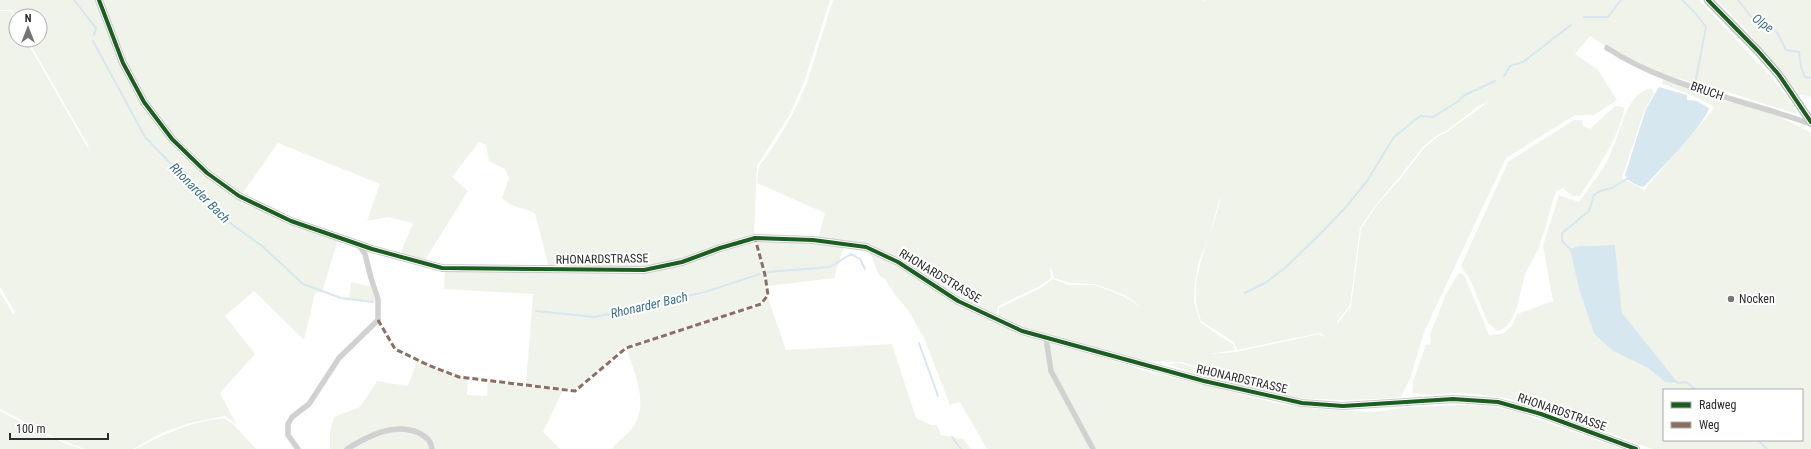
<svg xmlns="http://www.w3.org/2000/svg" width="1811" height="449" font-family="'Roboto Condensed',sans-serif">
	<rect width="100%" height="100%" fill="#fff"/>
	<path fill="#f0f3ea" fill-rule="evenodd" d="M0 0H97L121 65 172 141 238 197 338 239 322 292 315 293 304 340 254 291 225 316 255 354 220 393 236 424 225 416 187 424 162 433 133 449H85L55 438 0 409V292L13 314 15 312 0 287V11H11L16 21V40H26L88 148 89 147 28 40H40V16H16V19L12 10H0Z
		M100 0H830L804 82 790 114 757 166 754 236C728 239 706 254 681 260 638 271 593 267 549 268L535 213 509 204 502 198 509 178 505 169 489 161 486 145 479 142 452 177 468 191 423 263 400 255 413 223 388 217 367 221 380 184 278 143 242 194 208 173 173 138 145 102 124 62Z
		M833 0H1203L1206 2 1205 0H1699L1774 80 1800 115 1718 89 1657 73 1621 56 1590 36 1575 54 1598 70 1617 100 1594 115H1575L1506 158 1424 332 1411 376 1401 397C1372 400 1342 401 1313 399 1264 395 1213 381 1168 364L1179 363 1215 373 1182 362 1145 361 1023 330 998 319 999 308 1041 288 1053 279 1069 285H1095L1123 296 1144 309 1124 295 1095 284 1070 283 1054 278 1051 268 1050 269 1051 278 1040 286 998 306 996 317 960 300 866 245 818 239 825 213 757 183 759 166 775 144 792 115 807 83ZM1489 101 1447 132 1437 137 1424 148 1400 179 1376 206 1361 229 1351 306 1337 324V322L1350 305 1360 228 1375 206 1398 179 1423 147 1436 136 1446 131 1479 106ZM1221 194C1216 229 1193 264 1196 300 1196 307 1199 314 1201 321L1234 342 1237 350 1320 333 1327 338 1319 334 1236 352 1209 354 1235 350 1233 344 1224 339 1200 322 1194 301 1195 283 1199 261 1209 237Z
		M1717 0H1811V97L1799 94 1748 32Z
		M1664 78 1721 100 1768 111 1810 132 1811 135V449H1652L1555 413 1506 398 1477 394 1454 393 1432 395 1412 393 1413 382 1425 347 1427 344 1430 345 1431 340 1430 335 1446 294 1458 274 1461 273 1465 277 1489 335 1503 334 1512 326 1517 314 1553 301 1543 246 1559 195 1579 202C1588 188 1600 175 1607 161 1620 139 1623 95 1651 88L1654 94 1645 108 1622 178 1644 190 1712 111 1713 106 1691 95 1662 84ZM1615 245 1622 313 1665 382 1648 368 1613 351 1594 334 1579 289 1573 260 1579 246ZM1664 390H1802V440H1664Z
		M1615 106 1624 107C1624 129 1593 176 1580 196H1572L1563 188 1556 191C1550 209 1546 227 1540 244 1537 254 1530 263 1526 272 1519 290 1519 324 1498 331L1488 323 1470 279 1461 266 1508 162 1574 120H1582L1583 126 1590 129Z
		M757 240 844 246 834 278 768 286Z
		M754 241 764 276 766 294 760 302 717 318 625 346 574 389 526 384 533 294 444 289 445 270 644 272Z
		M869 250 898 264 958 303 1044 339 1049 370 1090 449H987L960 402 950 405 924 338 908 310 896 296 885 279 879 275Z
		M351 282 372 287 375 302 349 298Z
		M768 298 786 350 892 344 916 418 931 425H937L941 435 963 439 971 449H612C618 440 630 434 635 424 648 401 634 372 627 350L650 340 718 320 762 305Z
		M1049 342 1109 359 1139 369 1284 405 1318 409 1375 412 1410 407 1465 405 1490 406 1518 412 1622 449H1094L1052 371Z
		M417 361 459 378 468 379 467 395 487 396 488 382 563 391 543 432 560 449H434L424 434 390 428 345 449H330V432L334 417 360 407 377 381 408 386Z
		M0 411 55 439 81 449H0Z
		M224 418 232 423 256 449H136C163 434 192 421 224 418Z
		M389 431 414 432 430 443 431 449H349L365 440Z"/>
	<path fill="#d6e7f0" d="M1659 87 1687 95V100L1697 101 1709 108C1706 123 1657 173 1644 187 1638 186 1628 182 1625 175L1646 109Z
		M1615 245 1622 313 1678 383 1665 382 1648 368 1613 351 1594 334 1579 289 1570 249 1579 246Z"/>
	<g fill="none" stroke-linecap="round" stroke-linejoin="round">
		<path stroke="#d6e7f0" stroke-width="2" d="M74 0 96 28 94 35
			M1682 0 1696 14 1706 27 1696 79
			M1738 0 1753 19 1767 23 1778 34 1786 50 1799 52 1801 67 1805 77 1811 78
			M1584 17H1608L1621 0
			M93 41 145 137 222 217 262 246 303 284 341 298 373 302
			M1504 76 1510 66 1523 62 1571 25
			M1572 251 1562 241V233L1589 211 1594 195 1600 191 1612 188 1628 178
			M767 272 830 267 851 254 860 259 865 269
			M1245 293 1265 283 1285 268 1321 233 1346 207 1367 181 1394 137 1420 116 1433 117 1457 102 1465 95 1495 81
			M536 311 595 317 705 292 760 274
			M919 343 938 396
			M1676 381 1678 383 1686 382 1696 390
			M952 437 961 449
			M1758 440 1767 449"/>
		<path stroke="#d1d1d1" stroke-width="5.5" d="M1607 48C1668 88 1743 99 1811 124
			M1046 338 1051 371 1093 449
			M298 449 288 435V424L292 417 309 404 339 358 378 320V299L371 278 365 254 358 244
			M347 449C368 436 394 422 419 433 427 437 431 441 432 449"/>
		<path stroke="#cacaca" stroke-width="8" d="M99 0 123 63 144 102 172 139 207 173 239 196 291 221 372 249 442 268 644 270 682 262 720 248 755 238 813 240 866 247 898 262 958 301 1022 331 1204 381 1302 403 1343 406 1453 399 1498 402 1541 414 1636 449"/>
		<path stroke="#c4c4c4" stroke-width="9" d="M1708 0 1758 51 1779 75 1811 122"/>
		<path stroke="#8d6e63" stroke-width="3" stroke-dasharray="6 3" stroke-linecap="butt" d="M378 320 395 349 428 365 459 377 575 391 626 348 761 304 768 295 765 275 755 238"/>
		<g stroke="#fff" stroke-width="6">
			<path id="cycleway" d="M99 0 123 63 144 102 172 139 207 173 239 196 291 221 372 249 442 268 644 270 682 262 720 248 755 238 813 240 866 247 898 262 958 301 1022 331 1204 381 1302 403 1343 406 1453 399 1498 402 1541 414 1636 449
				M1708 0 1758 51 1779 75 1811 122"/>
		</g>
		<use href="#cycleway" stroke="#1b5e20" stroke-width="4"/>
	</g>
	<circle fill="#767676" stroke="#fff" stroke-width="1.5" cx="1731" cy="299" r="4"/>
	<g text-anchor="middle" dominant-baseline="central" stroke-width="4" stroke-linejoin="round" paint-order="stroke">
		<g font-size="12" fill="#2c2c2c" stroke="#fff">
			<text transform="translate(1707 91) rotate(19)">BRUCH</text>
			<text transform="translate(602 259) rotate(-1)">RHONARDSTRASSE</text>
			<text transform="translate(940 276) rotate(31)">RHONARDSTRASSE</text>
			<text transform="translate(1242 379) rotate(13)">RHONARDSTRASSE</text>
			<text transform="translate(1562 412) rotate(19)">RHONARDSTRASSE</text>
		</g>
		<g font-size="12" fill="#2c2c2c" stroke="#fff" text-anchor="start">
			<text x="1739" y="299">Nocken</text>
		</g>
		<g font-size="13" font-style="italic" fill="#3b718d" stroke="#fff">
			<text transform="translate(1763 23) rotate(35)">Olpe</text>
			<text transform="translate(200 193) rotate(45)">Rhonarder Bach</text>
			<text transform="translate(649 305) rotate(-13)">Rhonarder Bach</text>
		</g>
	</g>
	<rect x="1663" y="389" width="140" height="52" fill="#ffffff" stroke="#ababab"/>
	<rect x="1671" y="402" width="20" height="6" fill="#1b5e20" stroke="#ababab"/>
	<text x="1699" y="409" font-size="12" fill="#2c2c2c">Radweg</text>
	<rect x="1671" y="422" width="20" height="6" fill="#8d6e63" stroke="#ababab"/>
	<text x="1699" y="429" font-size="12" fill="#2c2c2c">Weg</text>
	<g transform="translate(28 28)"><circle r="19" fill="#ffffff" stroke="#ababab"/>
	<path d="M0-3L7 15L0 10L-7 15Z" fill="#767676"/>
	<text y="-6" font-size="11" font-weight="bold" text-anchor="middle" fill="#2c2c2c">N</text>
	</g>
	<path d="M10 433v6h98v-6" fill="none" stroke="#2c2c2c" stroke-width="2"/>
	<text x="16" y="433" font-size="12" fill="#2c2c2c" stroke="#ffffff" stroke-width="3" paint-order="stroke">100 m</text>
</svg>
